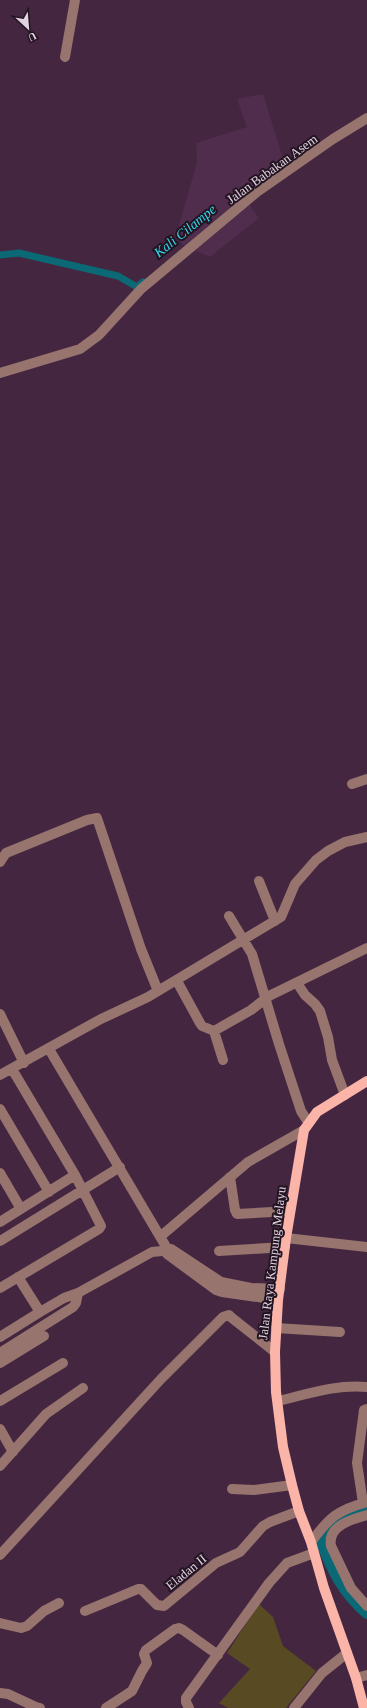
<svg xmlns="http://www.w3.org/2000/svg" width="367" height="1708" font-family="'Times New Roman',serif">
	<rect width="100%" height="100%" fill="#442641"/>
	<path fill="#502c4d" d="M263 94 284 162 246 200 259 218 210 257 183 245 176 236 197 162 196 143 247 127 237 99Z"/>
	<path fill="#584a22" d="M259 1604 273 1617 283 1646 316 1671 286 1708H228L219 1703 250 1669 227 1653Z"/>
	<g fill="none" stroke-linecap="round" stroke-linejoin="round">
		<path stroke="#0b6875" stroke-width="7" d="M0 255 19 253 118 276 137 287 143 282"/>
		<path stroke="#0b6875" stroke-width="12" d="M367 1507 360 1508 327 1528 321 1540C332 1570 343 1592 367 1613"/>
		<path stroke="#97746e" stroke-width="10" d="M65 57 75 0
			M0 373 80 349 99 335 141 289 257 192 333 139 367 118
			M352 784 367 779
			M0 862 6 853 87 820 97 818 141 949 158 991
			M259 881 275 921
			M229 916 252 954 279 1044 301 1111 308 1122
			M177 981 200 1023 202 1026 214 1031
			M297 983 305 995 315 1004 320 1011 328 1037 332 1060 345 1095
			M0 1014 24 1063
			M49 1049 165 1245
			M223 1060 214 1031 251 1010 269 996 367 948
			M0 1075 101 1019 148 997 281 917 295 884 316 860 328 851 345 842 367 837
			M0 1109 49 1192
			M0 1173 21 1209
			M230 1177 235 1210 237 1214 290 1211
			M0 1222 75 1175
			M161 1236 248 1162 304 1130
			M286 1238 367 1247
			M0 1241 120 1167
			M171 1249 221 1282 251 1288 280 1289
			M219 1251 285 1247
			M167 1254 216 1290 222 1292 278 1300
			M18 1277 40 1312
			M0 1288 99 1229 101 1226 75 1175 12 1069
			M276 1328 340 1332
			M0 1337 40 1312 64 1298 78 1293 152 1252 162 1251
			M0 1353 73 1307 76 1303 78 1293
			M0 1363 44 1336
			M0 1401 63 1363
			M278 1401C308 1394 336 1384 367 1387
			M0 1429 13 1452
			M0 1466 46 1414 83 1388
			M232 1489 254 1490 292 1485
			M363 1503 357 1463 364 1410 367 1409
			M367 1515C352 1519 327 1526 331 1546L351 1588 367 1606
			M311 1542C329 1518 337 1510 367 1502
			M0 1555 161 1379 223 1317 229 1315 232 1318 275 1352
			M85 1611 138 1589H141L157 1605 164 1606 216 1563 240 1552 263 1526 270 1522 299 1511
			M0 1623 21 1628 27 1626 44 1611 59 1603
			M356 1678 367 1675
			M0 1693 8 1694 36 1707 40 1708
			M106 1708 132 1691 142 1671 147 1663 144 1654 146 1650 175 1629 179 1628 183 1630 218 1655
			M189 1708 186 1702V1698L269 1583 287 1563 314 1553
			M294 1708 322 1673 347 1653"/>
		<path stroke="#fbb4a8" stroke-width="10" d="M364 1708 356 1678 324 1588 311 1542 299 1511 292 1485 283 1447 276 1392 275 1352 278 1300 286 1238 304 1130 317 1112 367 1081"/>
	</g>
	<g text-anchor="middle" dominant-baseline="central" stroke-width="4" stroke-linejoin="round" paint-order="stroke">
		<g font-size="13" fill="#e3d0e1" stroke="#221521">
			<text transform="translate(272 169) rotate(-36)">Jalan Babakan Asem</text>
			<text transform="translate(272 1263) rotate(-83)">Jalan Raya Kampung Melayu</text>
			<text transform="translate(186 1572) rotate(-39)">Eladan II</text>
		</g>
		<g font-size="14" font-style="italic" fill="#33d5ed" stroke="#221521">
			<text transform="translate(185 231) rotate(-39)">Kali Cilampe</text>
		</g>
	</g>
	<g transform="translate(28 28) rotate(154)" stroke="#221521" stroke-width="3" paint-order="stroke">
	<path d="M0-3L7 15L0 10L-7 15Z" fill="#e3d0e1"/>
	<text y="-6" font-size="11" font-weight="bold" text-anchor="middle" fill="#e3d0e1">U</text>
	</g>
</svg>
